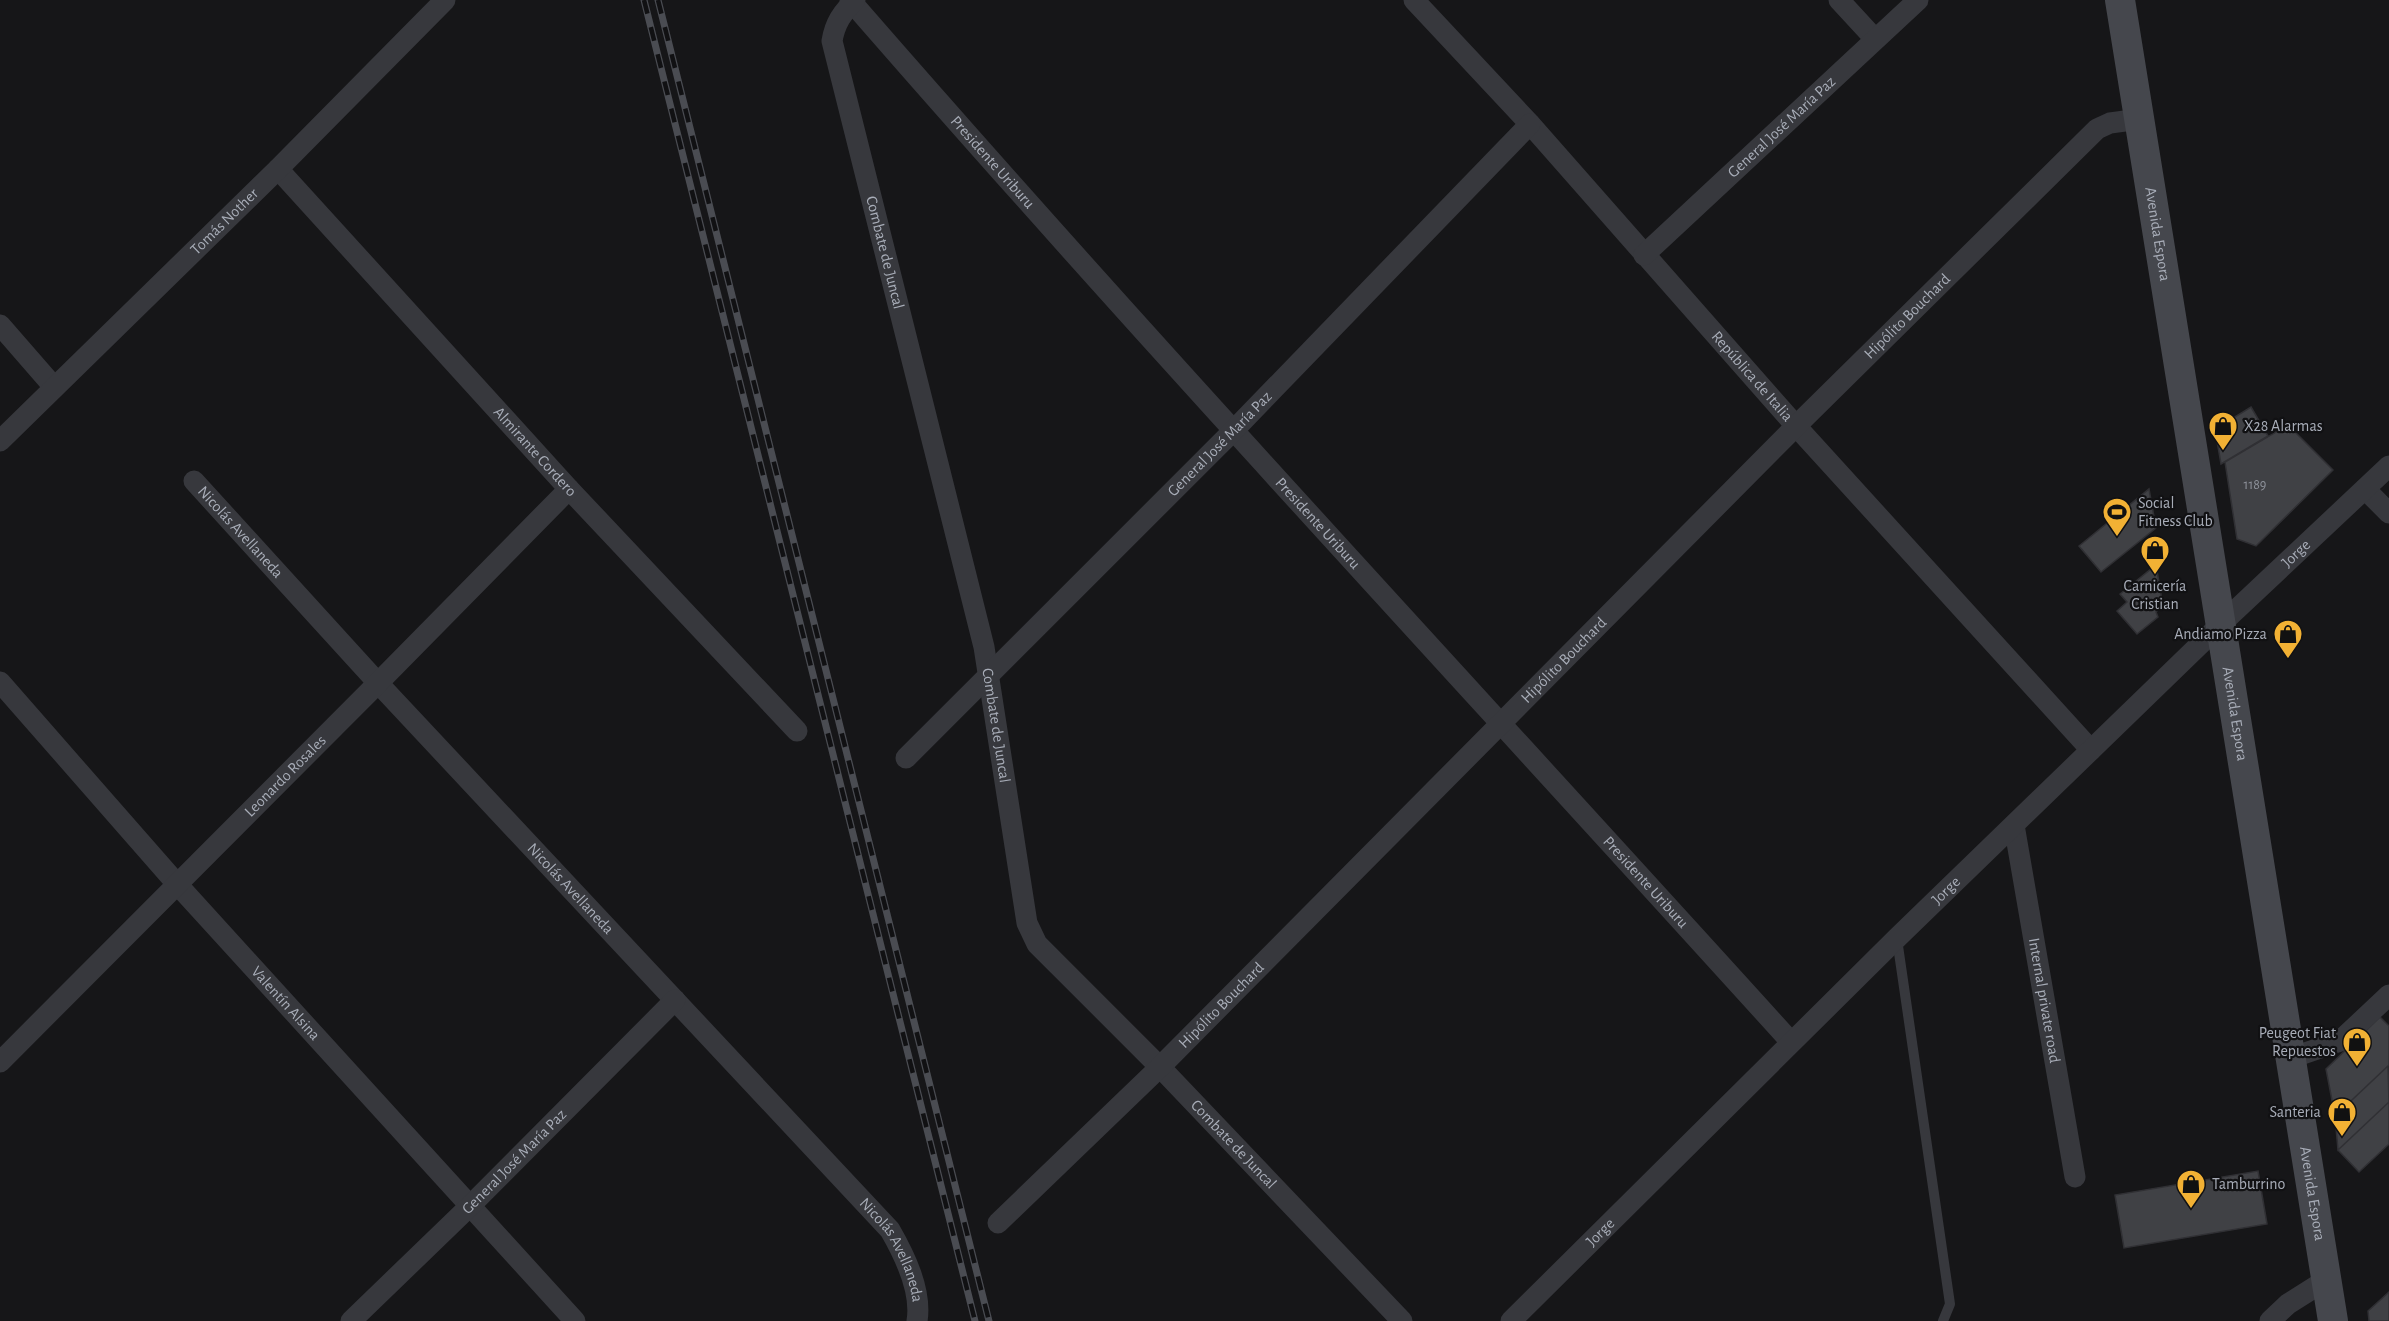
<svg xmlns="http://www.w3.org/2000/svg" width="2389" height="1321" font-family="'Alegreya Sans',sans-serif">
	<rect width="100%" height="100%" fill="#161618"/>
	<path fill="#404145" stroke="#303034" stroke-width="1.5" d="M2251 407 2268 436 2221 464 2215 429Z
		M2288 425 2333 470 2256 546 2237 539 2225 462Z
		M2149 489 2156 528 2101 572 2079 546Z
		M2156 565 2163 606 2156 612 2158 617 2137 634 2117 611 2127 602 2120 594Z
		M2380 1017 2389 1026V1065L2335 1116 2326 1069Z
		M2388 1066 2389 1102 2338 1150 2335 1116Z
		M2389 1102V1144L2359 1172 2338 1150Z
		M2258 1171 2267 1224 2124 1248 2115 1195Z
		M2389 1292V1321H2369L2368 1311Z"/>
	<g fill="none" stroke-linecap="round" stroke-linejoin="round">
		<path stroke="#37383d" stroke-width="10" d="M1897 939 1950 1304 1943 1321"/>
		<g stroke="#37383d" stroke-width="21">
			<path id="s1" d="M850 0C1157 353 1477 695 1791 1042"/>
			<path id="s2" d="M855 0C842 13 835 23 832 41L984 647 1027 923 1037 944 1160 1067 1402 1321"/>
			<path id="s3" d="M1414 0 1530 124 1796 426 2091 750"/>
			<path d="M1839 0 1875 39"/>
			<path id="s4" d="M278 169 569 489 797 731"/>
			<path id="s5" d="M1644 255 1918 0"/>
			<path d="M0 325 54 387"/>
			<path id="s6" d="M0 441 278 169 445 0"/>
			<path id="s7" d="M194 481 378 683 890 1230C905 1256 922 1291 917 1321"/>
			<path d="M2365 489 2389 513"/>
			<path id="s8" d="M0 682 177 884 575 1321"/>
			<path id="s9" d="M906 758 1233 431 1530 124"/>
			<path id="s10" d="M2014 825 2075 1177"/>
			<path d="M2291 1058 2340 1041 2389 995"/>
			<path id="s11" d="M0 1062 378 683 569 489"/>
			<path id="s12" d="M998 1223 1160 1067 1796 426 2097 129 2110 123 2140 119"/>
			<path id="s13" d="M351 1321 471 1205 675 1000"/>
			<path id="s14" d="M1511 1321 1897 938 2221 624 2389 466"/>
			<path d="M2270 1321 2288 1304 2326 1280"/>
		</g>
		<path stroke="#45474d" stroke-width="30" id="s15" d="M2120 0 2333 1321"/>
		<g stroke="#4a4c52" stroke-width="7">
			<path id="rail" d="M644 0 975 1321
				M658 0 989 1321"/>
		</g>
		<use href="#rail" stroke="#111113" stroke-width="4.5" stroke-dasharray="14" stroke-linecap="butt"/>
	</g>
	<defs>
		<g id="shop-pin" transform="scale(1.5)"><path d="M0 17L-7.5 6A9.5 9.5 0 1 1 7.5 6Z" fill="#f2b134" stroke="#111113"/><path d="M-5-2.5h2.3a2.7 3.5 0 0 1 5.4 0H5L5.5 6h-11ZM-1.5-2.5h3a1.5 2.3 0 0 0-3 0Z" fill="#111"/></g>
		<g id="stadium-pin" transform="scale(1.5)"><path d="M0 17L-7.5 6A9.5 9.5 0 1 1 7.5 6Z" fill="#f2b134" stroke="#111113"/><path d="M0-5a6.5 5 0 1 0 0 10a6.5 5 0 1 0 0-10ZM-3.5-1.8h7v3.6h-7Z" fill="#111"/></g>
	</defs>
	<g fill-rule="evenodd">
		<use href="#shop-pin" x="2223" y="426"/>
		<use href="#stadium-pin" x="2117" y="512"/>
		<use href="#shop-pin" x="2155" y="550"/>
		<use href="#shop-pin" x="2288" y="634"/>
		<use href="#shop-pin" x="2357" y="1042"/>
		<use href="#shop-pin" x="2342" y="1112"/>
		<use href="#shop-pin" x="2191" y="1184"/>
	</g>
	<g text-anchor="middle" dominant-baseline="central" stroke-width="4.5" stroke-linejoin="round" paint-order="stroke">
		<g font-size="14" fill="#8e929b">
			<text x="2255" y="485">1189</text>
		</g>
		<g font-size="16" fill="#a8adb8" stroke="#111113">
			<text stroke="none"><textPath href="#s5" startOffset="188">General José María Paz</textPath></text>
			<text stroke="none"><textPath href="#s1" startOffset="216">Presidente Uriburu</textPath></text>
			<text stroke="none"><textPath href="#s6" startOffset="314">Tomás Nother</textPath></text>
			<text stroke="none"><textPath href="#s15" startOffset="237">Avenida Espora</textPath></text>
			<text stroke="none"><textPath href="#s2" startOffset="266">Combate de Juncal</textPath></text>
			<text stroke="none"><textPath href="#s12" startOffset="1284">Hipólito Bouchard</textPath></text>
			<text stroke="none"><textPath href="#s3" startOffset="506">República de Italia</textPath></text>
			<text stroke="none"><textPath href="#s9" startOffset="444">General José María Paz</textPath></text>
			<text stroke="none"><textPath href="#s4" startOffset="382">Almirante Cordero</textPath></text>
			<text stroke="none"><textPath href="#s1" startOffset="702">Presidente Uriburu</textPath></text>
			<text stroke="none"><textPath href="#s7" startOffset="69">Nicolás Avellaneda</textPath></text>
			<text stroke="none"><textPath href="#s14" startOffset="1098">Jorge</textPath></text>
			<text stroke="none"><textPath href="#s12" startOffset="798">Hipólito Bouchard</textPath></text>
			<text stroke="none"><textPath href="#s15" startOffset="723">Avenida Espora</textPath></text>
			<text stroke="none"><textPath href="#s2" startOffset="752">Combate de Juncal</textPath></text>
			<text stroke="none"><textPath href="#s11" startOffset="404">Leonardo Rosales</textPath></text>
			<text stroke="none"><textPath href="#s1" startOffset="1188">Presidente Uriburu</textPath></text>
			<text stroke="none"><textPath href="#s7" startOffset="555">Nicolás Avellaneda</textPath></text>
			<text stroke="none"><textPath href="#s14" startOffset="612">Jorge</textPath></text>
			<text stroke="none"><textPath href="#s10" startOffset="178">Internal private road</textPath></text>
			<text stroke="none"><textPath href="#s8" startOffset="430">Valentín Alsina</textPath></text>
			<text stroke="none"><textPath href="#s12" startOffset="312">Hipólito Bouchard</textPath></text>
			<text stroke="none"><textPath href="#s2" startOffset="1256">Combate de Juncal</textPath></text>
			<text stroke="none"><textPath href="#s13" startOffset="228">General José María Paz</textPath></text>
			<text stroke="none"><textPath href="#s15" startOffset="1209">Avenida Espora</textPath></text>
			<text stroke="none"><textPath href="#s14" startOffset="126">Jorge</textPath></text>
			<text stroke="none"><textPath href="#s7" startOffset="1041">Nicolás Avellaneda</textPath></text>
		</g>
		<g font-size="16" fill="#a8adb8" stroke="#111113" text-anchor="start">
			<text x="2244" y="426">X28 Alarmas</text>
			<text x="2138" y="503">Social<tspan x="2138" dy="18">Fitness Club</tspan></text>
			<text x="2155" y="586" text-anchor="middle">Carnicería<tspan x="2155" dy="18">Cristian</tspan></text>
			<text x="2267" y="634" text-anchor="end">Andiamo Pizza</text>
			<text x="2336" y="1033" text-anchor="end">Peugeot Fiat<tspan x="2336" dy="18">Repuestos</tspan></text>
			<text x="2321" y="1112" text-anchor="end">Santeria</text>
			<text x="2212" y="1184">Tamburrino</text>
		</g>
	</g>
</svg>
